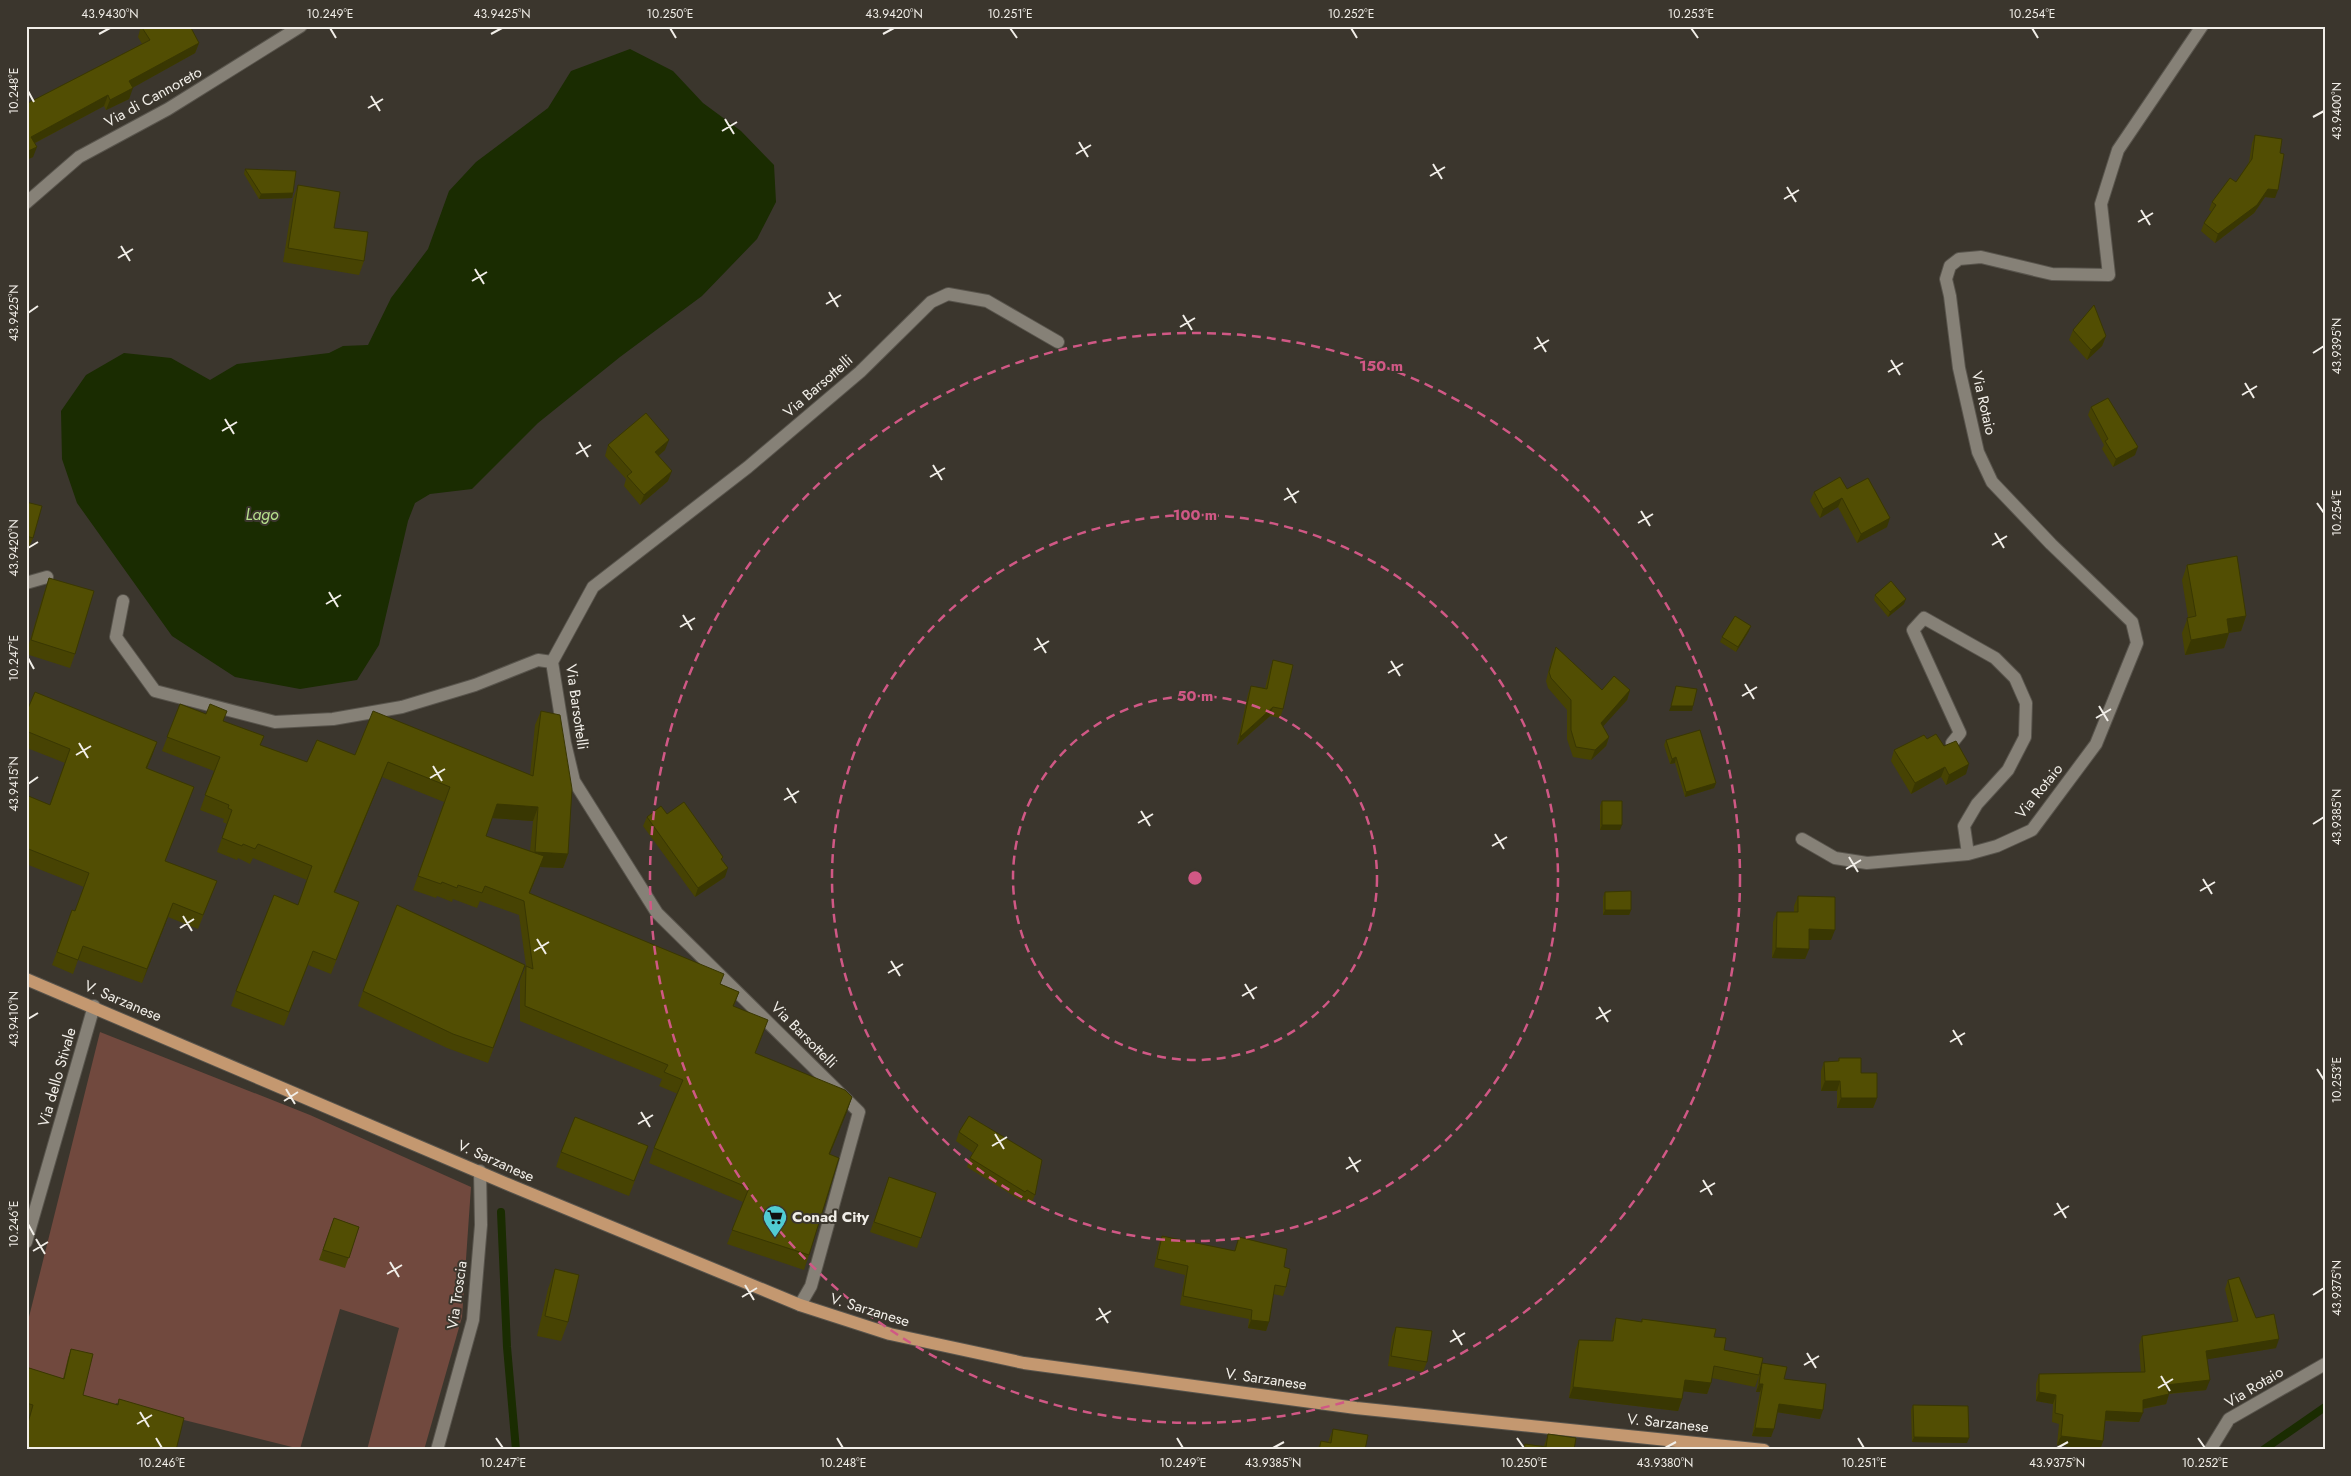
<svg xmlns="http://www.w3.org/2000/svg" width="2351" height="1476" font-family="Jost,sans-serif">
	<rect width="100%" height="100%" fill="#3b362d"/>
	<path fill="#71493e" d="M100 1032 310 1115 471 1187 462 1317 424 1450H367L399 1328 340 1309 300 1449 116 1403 114 1409 54 1389 26 1369V1329Z"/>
	<path fill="#1a2c01" d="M630 49 673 71 703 103 741 131 774 165 776 202 757 239 702 296 620 357 538 423 472 489 430 494 415 503 408 521 379 645 357 680 300 689 235 677 172 636 77 503 62 459 61 411 86 375 124 353 171 358 210 380 237 364 329 353 343 346 368 345 391 298 428 249 449 191 476 162 548 108 571 71Z"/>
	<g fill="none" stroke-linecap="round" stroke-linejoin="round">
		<path stroke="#1a2c01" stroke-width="8" d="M501 1212 507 1347 516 1450
			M2263 1450 2325 1407"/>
		<g stroke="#58544c" stroke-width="14">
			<path id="minor" d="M26 203 79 157 168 109 301 26
				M26 583 47 577
				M123 601 116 637 155 691 275 722 333 719 402 707 475 685 538 660 552 662
				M1952 743 1960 733 1913 630 1924 618 1995 658 2015 678 2026 703 2025 737 2008 770 1977 804 1964 826 1968 854
				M1802 839 1835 858 1867 863 1968 854 1997 846 2032 830 2096 744 2137 643 2132 622 2051 544 1992 482 1978 452 1959 368 1950 296 1946 279 1950 266 1959 259 1981 257 2052 274 2109 275 2101 204 2118 150 2202 26
				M26 1242 94 1006
				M800 1305 811 1286 859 1112 657 913 574 781 565 743 552 662 593 587 748 467 860 372 931 302 948 294 987 301 1058 342
				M437 1450 473 1320 481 1225 480 1171
				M2210 1450 2229 1419 2325 1364"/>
		</g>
		<g stroke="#58544c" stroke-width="14">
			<path id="primary" d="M26 979 512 1186 800 1305 890 1334 1024 1363 1356 1408 1764 1450"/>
		</g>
		<use href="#minor" stroke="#868177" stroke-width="12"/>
		<use href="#primary" stroke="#c49870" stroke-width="12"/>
	</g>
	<path fill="#474303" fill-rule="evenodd" d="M141 26 199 43 195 53 132 88 129 99 106 110 104 106 35 143 33 157 26 160V104L142 44 138 37Z
		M2255 135 2275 198 2265 197 2254 213 2215 243 2201 231 2204 223 2212 212 2209 210 2212 202 2236 182 2249 162 2252 143Z
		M245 169 293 193 292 198 259 199 244 174Z
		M298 185 334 228 364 261 359 275 283 262 293 199Z
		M2073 330 2106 336 2102 346 2087 360 2069 340Z
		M2091 407 2135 455 2113 467 2102 449 2104 445 2088 415Z
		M608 445 665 450 658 456 668 481 640 505 624 486 626 479 605 456Z
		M1847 489 1887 527 1857 543 1838 507 1820 518 1810 501 1814 492Z
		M26 502 33 538 29 547H26Z
		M2187 565 2246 616 2241 631 2229 633 2224 648 2185 655 2182 633 2188 617 2182 580Z
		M49 578 75 654 70 668 26 654 44 593Z
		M1875 595 1904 604 1888 617 1874 600Z
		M1749 631 1736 652 1720 642 1722 637Z
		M1556 647 1602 690H1630L1627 700 1603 726 1609 737 1606 746 1591 760 1573 757 1567 739V710L1548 688 1546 681 1552 657Z
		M1273 660 1283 709 1280 718 1270 716 1237 745 1248 694 1251 686 1265 688 1270 669Z
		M180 704 224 721 260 745 307 762 355 755 530 775 535 725 541 711 568 854 563 868 540 867 530 893 721 984 739 992 734 1006 763 1034 755 1053 852 1097 830 1154 809 1255 804 1270 727 1244 743 1202 649 1163 654 1148 678 1094 659 1086 662 1079 520 1021V980L526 966 519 915 480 901 477 908 453 899 452 902 437 896 436 898 413 890 444 802 382 777 335 892 359 902 331 974 308 965 284 1026 231 1006 236 991 298 905 307 880 253 858 250 864 238 858 237 860 217 852 227 824 223 822 224 819 200 810 214 771 162 751ZM492 818 533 821 530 851 486 836Z
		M26 713 157 742 147 769 165 861 217 881 198 929 168 917 142 983 78 960 73 974 52 965 72 910 75 911 84 887 26 864V795L50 805 65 763 27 748 26 751Z
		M1927 739 1944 746 1966 774 1946 785 1941 777 1911 794 1891 761 1894 750Z
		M1666 740 1716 783 1714 788 1685 797 1675 763 1670 764 1664 745Z
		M1602 801 1620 830H1600V806Z
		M667 814 723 857 722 860 725 877 695 897 643 826 647 817Z
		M1605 892 1631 910 1629 915H1603V897Z
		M1798 896 1831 940H1809V949L1805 959 1772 958 1773 922 1777 912H1794V906Z
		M525 965 488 1063 447 1048 358 1006 363 991Z
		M1839 1058 1861 1073 1877 1098 1873 1108H1837V1091H1821V1071L1824 1062 1838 1061Z
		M969 1116 1035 1195 1031 1204 1023 1199 1022 1201 967 1167 970 1158 973 1153 956 1141 959 1132Z
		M648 1146 629 1196 556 1167 561 1152Z
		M889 1177 936 1193 917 1248 870 1232Z
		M334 1218 359 1227 345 1268 319 1260Z
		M1162 1236 1234 1251 1239 1237 1284 1267 1286 1287 1283 1296 1273 1294 1266 1331 1248 1328 1249 1319 1180 1305 1185 1275 1154 1267 1159 1244Z
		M555 1269 568 1322 561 1341 537 1336 548 1289Z
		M2228 1280 2256 1318 2276 1348 2207 1359 2206 1390 2169 1394 2166 1404 2143 1409 2139 1422 2105 1421 2103 1441 2100 1450H2094L2057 1445 2059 1424 2052 1422 2053 1404 2036 1401V1384L2039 1374 2141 1372 2139 1345 2142 1336 2233 1322 2225 1289Z
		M1616 1318 1641 1322 1642 1319 1714 1337 1724 1350 1760 1369 1762 1363 1784 1379 1820 1419 1777 1412 1771 1437 1752 1436 1760 1392H1756L1759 1376 1755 1387 1712 1378 1711 1383 1707 1394 1683 1391 1682 1399 1678 1411 1569 1398 1575 1351 1579 1340 1611 1341 1612 1330Z
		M1396 1327 1427 1362 1423 1372 1388 1366 1392 1337Z
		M71 1349 83 1395 117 1405 119 1399 176 1450H26V1426L30 1414 26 1413V1367L63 1379 68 1358Z
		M1913 1405 1967 1443 1912 1442 1911 1410Z
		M1333 1429 1365 1450H1317L1321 1441 1328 1442Z
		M1548 1434 1574 1450H1523L1525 1444 1544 1446Z"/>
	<path fill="#393702" d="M199 43 195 53 125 92 129 81Z
		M133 88 129 99 106 110 110 100Z
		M108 95 104 106 27 147 31 137Z
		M37 147 33 157 26 160V152Z
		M2268 189 2278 190 2275 198 2265 197 2254 213 2215 243 2218 234Z
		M293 193 292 198 259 199 261 194Z
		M2106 336 2102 346 2087 360 2091 350Z
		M669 440 665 450 651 462 655 452Z
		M2138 447 2135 455 2113 467 2116 459Z
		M672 471 668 481 640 505 644 495Z
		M1842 498 1838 507 1820 518 1823 509Z
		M1890 518 1887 527 1857 543 1861 534Z
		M1906 599 1904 604 1888 617 1890 612Z
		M2246 616 2241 631 2221 634 2227 619Z
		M1751 626 1749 631 1736 652 1738 647Z
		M2229 633 2224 648 2185 655 2191 640Z
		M1630 690 1627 700 1598 732 1601 723Z
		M1671 706H1693L1692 711H1669Z
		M1273 707 1270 716 1237 745 1240 737Z
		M1609 737 1606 746 1591 760 1595 750Z
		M157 742 152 756 141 782 146 768Z
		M1676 757 1675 763 1670 764 1672 759Z
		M388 762 382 777 329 906 334 892Z
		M1969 764 1966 774 1946 785 1949 775Z
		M1945 767 1941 777 1911 794 1915 783Z
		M1716 783 1714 788 1685 797 1686 792Z
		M497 804 538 807 533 821 492 818Z
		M1602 825H1622L1620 830H1600Z
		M535 852 568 854 563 868 540 867 524 907 539 867 529 866Z
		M728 868 725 877 695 897 698 888Z
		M173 903 168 917 142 983 147 969Z
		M1605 910H1631L1629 915H1603Z
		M1809 929 1835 930 1831 940H1805Z
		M1776 948 1809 949 1805 959 1772 958Z
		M1825 1081H1840L1837 1091H1821Z
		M852 1097 847 1112 824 1168 829 1154Z
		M1841 1098H1877L1873 1108H1837Z
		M1251 1320 1269 1322 1266 1331 1248 1328Z
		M2279 1339 2276 1348 2203 1360 2206 1351Z
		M1685 1380 1711 1383 1707 1394 1681 1391Z
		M2210 1380 2206 1390 2163 1394 2166 1385Z
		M1759 1384H1763L1760 1392H1756Z
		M1573 1387 1682 1399 1678 1411 1569 1398Z
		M2039 1392 2056 1395 2053 1404 2036 1401Z
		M2169 1394 2166 1404 2140 1409 2143 1400Z
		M1779 1404 1823 1410 1820 1419 1776 1412Z
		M2106 1411 2143 1413 2139 1422 2102 1420Z
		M1755 1428 1774 1429 1771 1437 1752 1436Z
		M2061 1436 2103 1441 2100 1450H2094L2057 1445Z
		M1914 1437 1969 1438 1967 1443 1912 1442Z"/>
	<path fill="#524e03" stroke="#393702" d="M141 26H190L199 43 129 81 133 88 110 100 108 95 31 137 37 147 26 152V104L150 40Z
		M2255 135 2282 139 2280 153 2284 154 2278 190 2268 189 2257 205 2218 234 2204 223 2216 205 2212 202 2230 178 2236 182 2252 159Z
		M245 169 296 171 293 193 261 194Z
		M298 185 340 192 334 228 368 232 364 261 288 248Z
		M2094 305 2106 336 2091 350 2073 330Z
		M2108 398 2138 447 2116 459 2105 441 2108 439 2091 407Z
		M646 413 669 440 655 452 672 471 644 495 627 476 632 472 608 445Z
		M1840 477 1847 489 1868 478 1890 518 1861 534 1842 498 1823 509 1814 492Z
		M26 502 42 506 33 538 26 536Z
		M2237 556 2246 616 2227 619 2229 633 2191 640 2187 618 2196 616 2187 565Z
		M49 578 94 591 75 654 31 640Z
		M1891 581 1906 599 1890 612 1875 595Z
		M1735 616 1751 626 1738 647 1722 637Z
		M1556 647 1602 690 1614 676 1630 690 1601 723 1609 737 1595 750 1576 747 1571 730V700L1551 678 1549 672Z
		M1273 660 1293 665 1283 709 1273 707 1240 737 1251 686 1267 689Z
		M1676 686 1697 689 1693 706H1671Z
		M35 692 157 742 146 768 194 787 165 861 217 881 203 915 173 903 147 969 83 946 78 960 57 952 72 910 75 911 89 873 26 848V795L50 805 70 749 26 731V713Z
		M180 704 206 714 210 704 227 711 223 721 264 736 260 745 307 762 317 740 355 755 373 711 533 776 541 711 560 715 572 789 568 854 535 852 538 807 497 804 486 836 544 856 529 893 724 974 720 984 739 992 733 1006 768 1020 755 1053 845 1090 852 1097 829 1154 839 1158 809 1255 732 1230 749 1188 654 1148 683 1080 664 1072 668 1065 525 1006 526 966 533 969 524 901 485 886 482 893 458 885 457 888 442 882 441 884 418 876 450 787 388 762 334 892 359 902 336 960 313 951 289 1012 236 991 274 895 298 905 312 866 258 844 255 849 243 844 242 846 222 838 232 810 228 808 229 805 205 795 220 757 167 737Z
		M1700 730 1716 783 1686 792 1676 757 1672 759 1666 740Z
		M1936 734 1944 746 1956 741 1969 764 1949 775 1945 767 1915 783 1894 750 1924 735 1927 739Z
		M26 743 29 744 26 751Z
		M1602 801H1622V825H1602Z
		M684 802 723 857 721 859 728 868 698 888 647 817 661 806 667 814Z
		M1631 891V910H1605V892Z
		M1798 896 1835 897V930L1809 929V949L1776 948 1777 912H1798Z
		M397 905 525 965 493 1048 453 1034 363 991Z
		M1839 1058H1861V1073H1877V1098H1841L1840 1081H1825L1824 1062 1839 1061Z
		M969 1116 1042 1160 1035 1195 1027 1190 1025 1192 970 1158 978 1145 959 1132Z
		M575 1117 648 1146 634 1181 561 1152Z
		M889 1177 936 1193 921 1238 874 1222Z
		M334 1218 359 1227 349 1258 323 1250Z
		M1162 1236 1235 1251 1239 1237 1287 1249 1284 1267 1290 1269 1286 1287 1275 1285 1269 1322 1251 1320 1252 1310 1183 1296 1188 1266 1157 1259Z
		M555 1269 579 1275 568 1322 545 1316Z
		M2239 1277 2256 1318 2274 1314 2279 1339 2206 1351 2210 1380 2166 1385 2169 1394 2143 1400V1413L2106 1411 2103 1441 2061 1436 2063 1415 2055 1413 2056 1395 2039 1392V1374L2145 1372 2142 1336 2238 1321 2228 1280Z
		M1616 1318 1642 1322V1319L1716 1329 1714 1337 1726 1338 1724 1350 1763 1358 1759 1375 1714 1366 1711 1383 1685 1380 1682 1399 1573 1387 1579 1340 1613 1341Z
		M1396 1327 1432 1331 1427 1362 1391 1356Z
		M71 1349 93 1354 83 1395 118 1405 119 1399 184 1418 176 1450H26V1430L33 1405 26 1403V1367L64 1379Z
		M1762 1363 1787 1367 1784 1379 1826 1384 1823 1410 1779 1404 1774 1429 1755 1428 1763 1384H1759Z
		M1913 1405 1968 1406 1969 1438 1914 1437Z
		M1333 1429 1368 1435 1365 1450H1319L1321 1441 1331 1443Z
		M1548 1434 1576 1438 1574 1450H1524L1525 1444 1546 1447Z"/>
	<path fill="none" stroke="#f1eee8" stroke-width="2" d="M330 28 336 38M670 28 676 38M1010 28 1017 38M1351 28 1357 38M1691 28 1698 38M2032 28 2038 38M99 34 110 28M491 34 502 28M883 34 894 28M28 91 34 102M371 96 380 111M368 108 383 99M2313 117 2324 111M725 119 734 134M722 131 737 122M1079 142 1088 157M1076 154 1091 145M1433 164 1442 179M1430 176 1445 167M1787 187 1796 202M1784 199 1799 190M2141 210 2150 225M2138 222 2153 213M121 246 130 261M118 258 133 249M475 269 484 284M472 281 487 272M829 292 838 307M826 304 841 295M28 313 38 306M1183 315 1192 330M1180 327 1195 318M1537 337 1546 352M1534 349 1549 340M2313 353 2324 346M1891 360 1900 375M1888 372 1903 363M2245 383 2254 398M2242 395 2257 386M225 419 234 434M222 431 237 422M579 442 588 457M576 454 591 445M933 465 942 480M930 477 945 468M1287 488 1296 503M1284 500 1299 491M2317 503 2324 513M1641 511 1650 526M1638 523 1653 514M1995 533 2004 548M1992 545 2007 536M28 548 38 542M329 592 338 607M326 604 341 595M683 615 692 630M680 627 695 618M1037 638 1046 653M1034 650 1049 641M28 658 34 669M1391 661 1400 676M1388 673 1403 664M1745 684 1754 699M1742 696 1757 687M2099 706 2108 721M2096 718 2111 709M79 743 88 758M76 755 91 746M433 766 442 781M430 778 445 769M28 784 38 777M787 788 796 803M784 800 799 791M1141 811 1150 826M1138 823 1153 814M2313 824 2324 817M1495 834 1504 849M1492 846 1507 837M1849 857 1858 872M1846 869 1861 860M2203 879 2212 894M2200 891 2215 882M183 916 192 931M180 928 194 919M537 939 546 954M534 951 549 942M891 961 900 976M888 973 903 964M1245 984 1254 999M1242 996 1257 987M1599 1007 1608 1022M28 1019 38 1013M1596 1019 1611 1010M1953 1030 1962 1045M1950 1042 1965 1033M2317 1069 2324 1080M286 1089 295 1104M284 1101 298 1092M641 1112 650 1127M638 1124 653 1115M995 1134 1004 1149M992 1146 1007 1137M1349 1157 1358 1172M1346 1169 1361 1160M1703 1180 1712 1195M1700 1192 1715 1183M2057 1203 2066 1218M2054 1215 2069 1206M28 1224 34 1235M36 1239 45 1254M33 1251 48 1242M390 1262 399 1277M387 1274 402 1265M745 1285 754 1300M2313 1295 2324 1288M742 1297 757 1288M1099 1308 1108 1323M1096 1320 1111 1311M1453 1330 1462 1345M1450 1342 1465 1333M1807 1353 1816 1368M1804 1365 1819 1356M2161 1376 2170 1391M2158 1388 2173 1379M140 1412 149 1427M137 1424 152 1415M156 1438 162 1448M496 1438 503 1448M837 1438 843 1448M1177 1438 1183 1448M1517 1438 1524 1448M1858 1438 1864 1448M2198 1438 2205 1448M1273 1448 1284 1442M1665 1448 1676 1442M2057 1448 2068 1442"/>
	<g fill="none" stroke="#d05885" stroke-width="2.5" stroke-dasharray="9 6">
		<circle cx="1195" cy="878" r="182"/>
		<circle cx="1195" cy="878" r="363"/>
		<circle cx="1195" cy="878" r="545"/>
	</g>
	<defs>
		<g id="supermarket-pin" transform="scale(1.25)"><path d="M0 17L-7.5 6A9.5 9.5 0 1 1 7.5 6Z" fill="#51ccd3" stroke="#3b362d"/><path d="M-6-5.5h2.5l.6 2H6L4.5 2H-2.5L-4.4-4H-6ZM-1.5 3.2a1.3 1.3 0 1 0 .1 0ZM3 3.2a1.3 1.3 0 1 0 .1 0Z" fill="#111"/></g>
	</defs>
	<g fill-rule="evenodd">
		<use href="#supermarket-pin" x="775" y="1217"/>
	</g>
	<g text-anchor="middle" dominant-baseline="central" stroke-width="4" stroke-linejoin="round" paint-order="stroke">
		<g font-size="15" fill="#f1eee8" stroke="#3b362d">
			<text transform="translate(153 97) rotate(-29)">Via di Cannoreto</text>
			<text transform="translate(818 386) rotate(-41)">Via Barsottelli</text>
			<text transform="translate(1984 403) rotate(77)">Via Rotaio</text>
			<text transform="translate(577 707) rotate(82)">Via Barsottelli</text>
			<text transform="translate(2039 791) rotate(-51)">Via Rotaio</text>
			<text transform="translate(123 1001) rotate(23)">V. Sarzanese</text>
			<text transform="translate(804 1035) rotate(45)">Via Barsottelli</text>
			<text transform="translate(57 1077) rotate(-74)">Via dello Stivale</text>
			<text transform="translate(496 1161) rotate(24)">V. Sarzanese</text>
			<text transform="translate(457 1295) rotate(-82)">Via Troscia</text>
			<text transform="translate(870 1310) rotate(17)">V. Sarzanese</text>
			<text transform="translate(1266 1379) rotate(8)">V. Sarzanese</text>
			<text transform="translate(2254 1387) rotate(-31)">Via Rotaio</text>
			<text transform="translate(1668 1423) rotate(6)">V. Sarzanese</text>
		</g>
		<g font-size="15" font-weight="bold" fill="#f1eee8" stroke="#3b362d" text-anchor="start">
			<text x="792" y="1217">Conad City</text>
		</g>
		<g font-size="16" font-style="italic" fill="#b7e08d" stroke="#3b362d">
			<text x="262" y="514">Lago</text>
		</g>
	</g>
	<circle cx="1195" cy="878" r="8" fill="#d05885" stroke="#3b362d" stroke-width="2.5"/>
	<g font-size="15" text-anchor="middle" font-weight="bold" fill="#d05885" stroke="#3b362d" stroke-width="4" stroke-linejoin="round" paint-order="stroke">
		<text x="1381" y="371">150 m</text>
		<text x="1195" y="520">100 m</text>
		<text x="1195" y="701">50 m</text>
	</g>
	<rect width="2351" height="1476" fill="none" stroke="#3b362d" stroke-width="55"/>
	<rect x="28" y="28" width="2296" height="1420" fill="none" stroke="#f1eee8" stroke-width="2"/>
	<g font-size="12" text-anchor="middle" fill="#f1eee8">
		<text x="110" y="18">43.9430°N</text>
		<text x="330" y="18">10.249°E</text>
		<text x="502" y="18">43.9425°N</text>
		<text x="670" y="18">10.250°E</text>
		<text x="894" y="18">43.9420°N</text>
		<text x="1010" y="18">10.251°E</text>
		<text x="1351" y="18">10.252°E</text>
		<text x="1691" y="18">10.253°E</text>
		<text x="2032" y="18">10.254°E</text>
		<text transform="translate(14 91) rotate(-90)" y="4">10.248°E</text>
		<text transform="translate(2337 111) rotate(-90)" y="4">43.9400°N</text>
		<text transform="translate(14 313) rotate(-90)" y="4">43.9425°N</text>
		<text transform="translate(2337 346) rotate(-90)" y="4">43.9395°N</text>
		<text transform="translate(2337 513) rotate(-90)" y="4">10.254°E</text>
		<text transform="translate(14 548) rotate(-90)" y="4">43.9420°N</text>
		<text transform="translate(14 658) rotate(-90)" y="4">10.247°E</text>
		<text transform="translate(14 784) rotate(-90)" y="4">43.9415°N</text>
		<text transform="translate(2337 817) rotate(-90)" y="4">43.9385°N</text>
		<text transform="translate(14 1019) rotate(-90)" y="4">43.9410°N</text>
		<text transform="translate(2337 1080) rotate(-90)" y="4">10.253°E</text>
		<text transform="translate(14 1224) rotate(-90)" y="4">10.246°E</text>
		<text transform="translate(2337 1288) rotate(-90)" y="4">43.9375°N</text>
		<text x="162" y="1467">10.246°E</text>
		<text x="503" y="1467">10.247°E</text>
		<text x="843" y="1467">10.248°E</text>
		<text x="1183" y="1467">10.249°E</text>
		<text x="1273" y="1467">43.9385°N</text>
		<text x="1524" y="1467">10.250°E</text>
		<text x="1665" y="1467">43.9380°N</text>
		<text x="1864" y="1467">10.251°E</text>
		<text x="2057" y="1467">43.9375°N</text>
		<text x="2205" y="1467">10.252°E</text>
	</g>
</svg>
